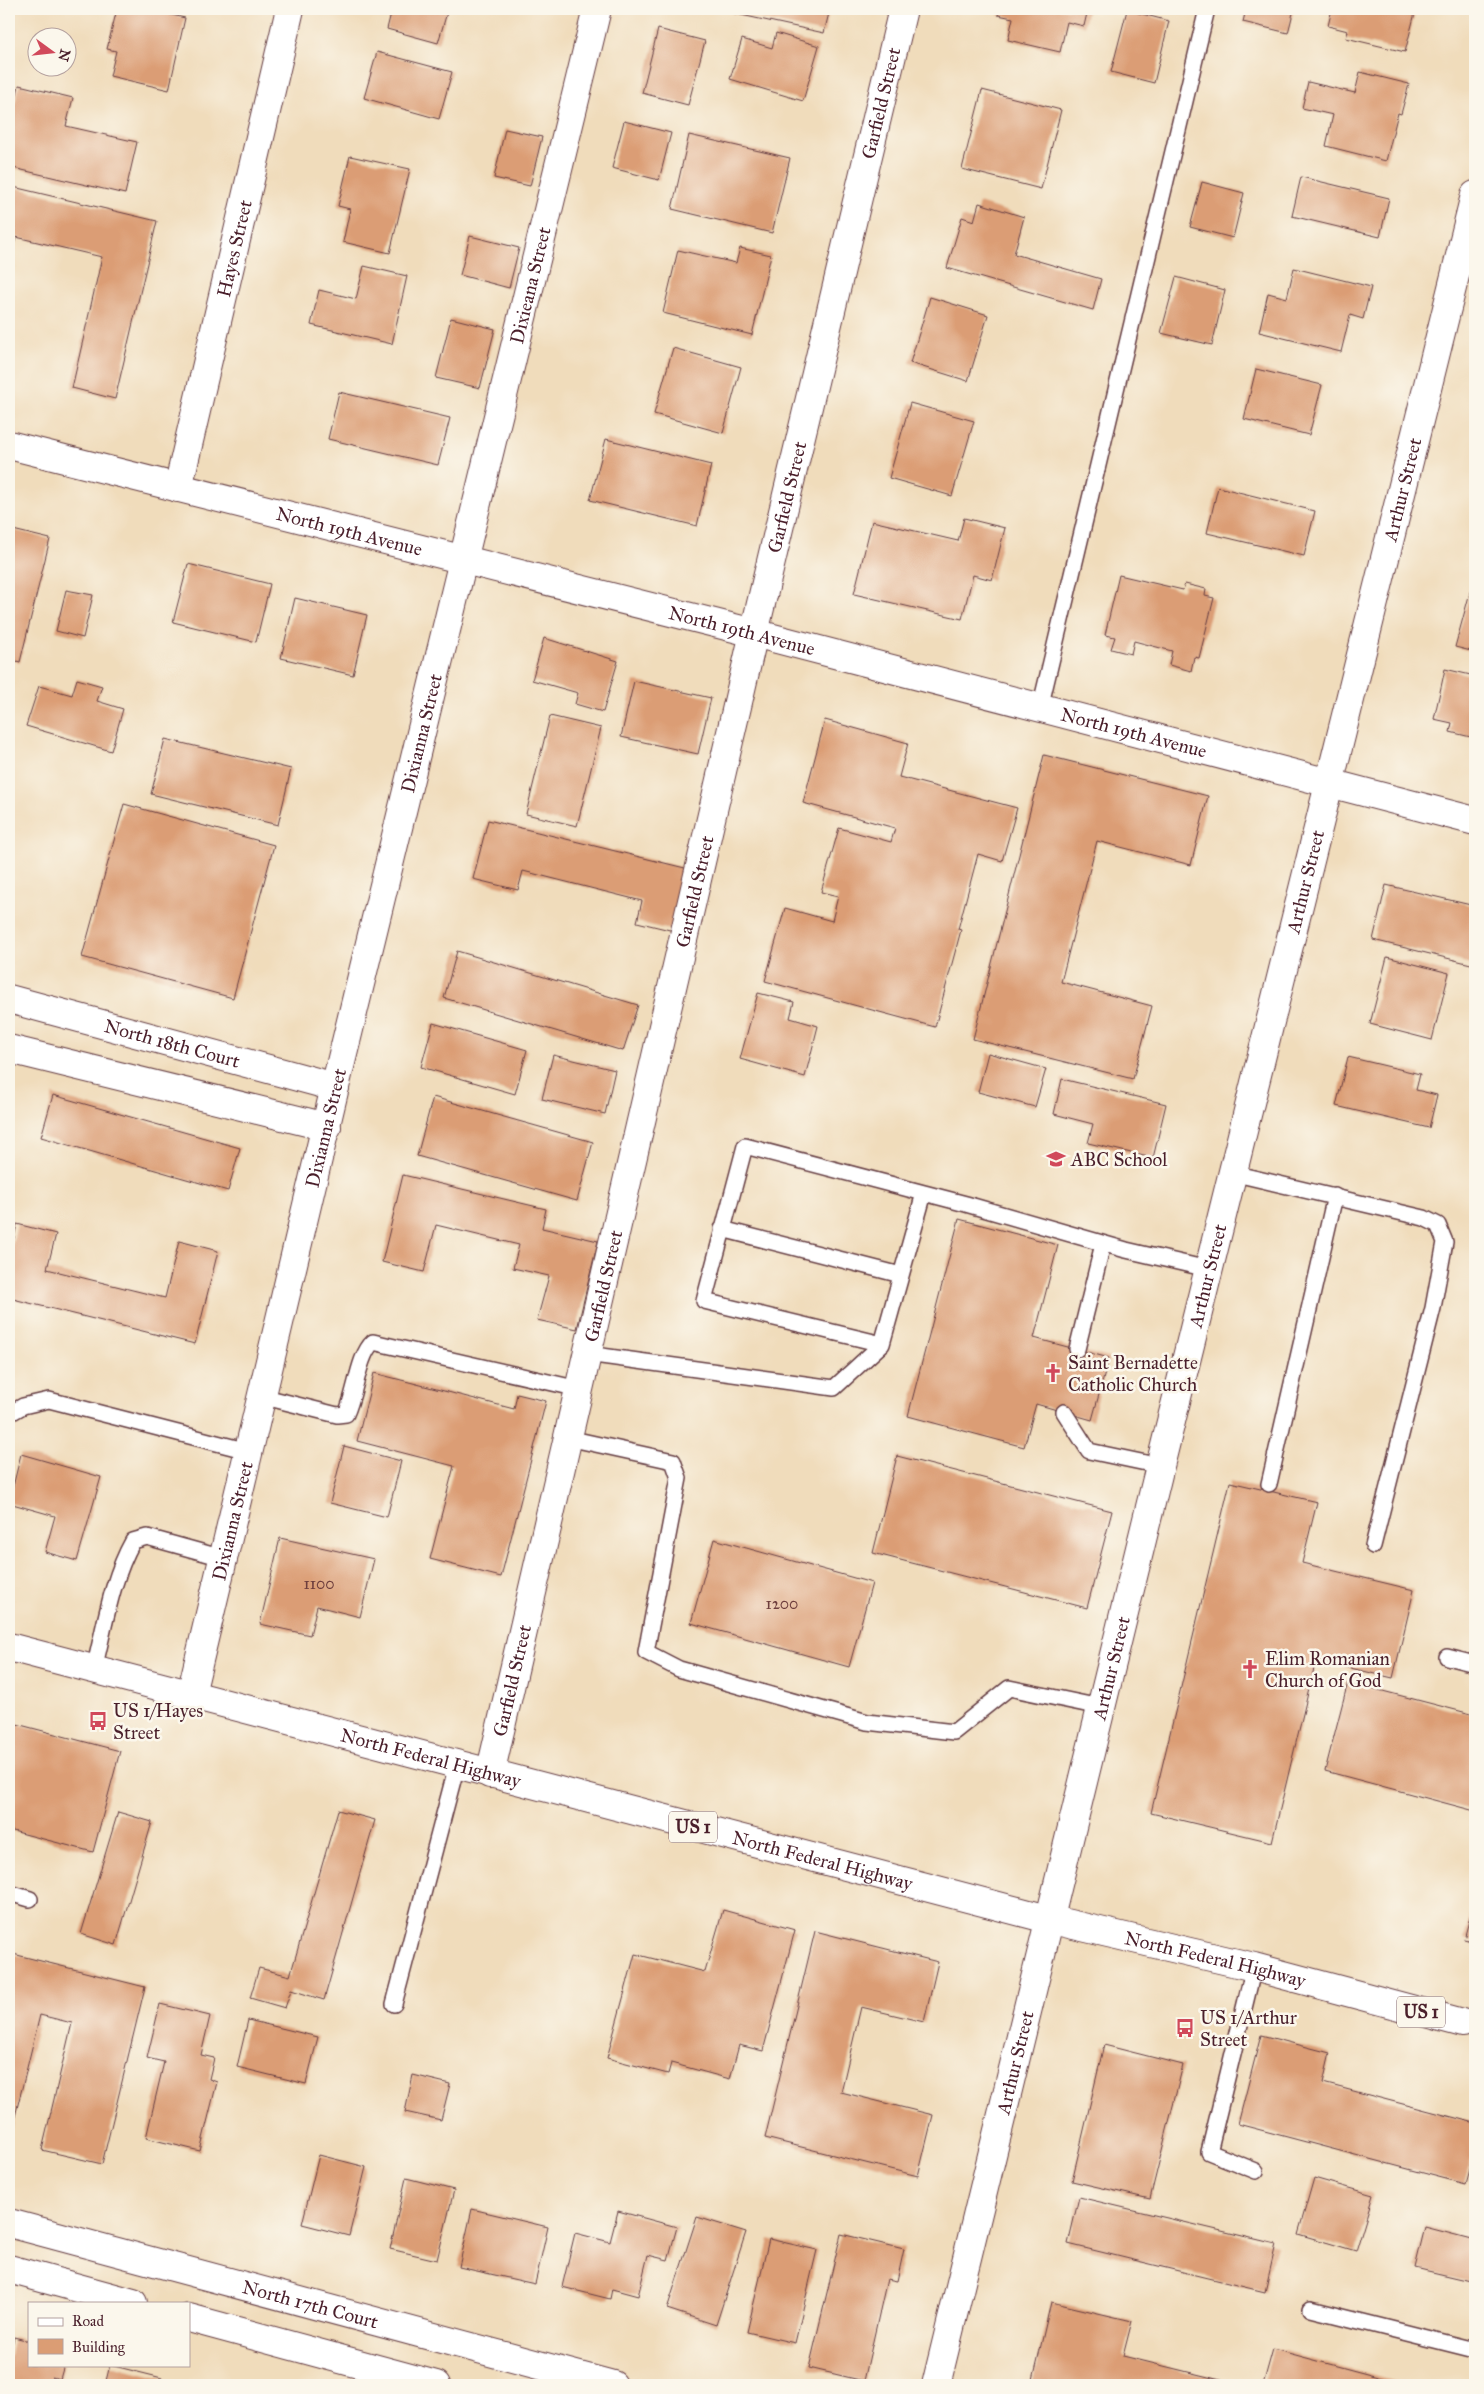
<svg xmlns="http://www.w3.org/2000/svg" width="1484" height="2394" font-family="'IM FELL Great Primer',serif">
	<rect width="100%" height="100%" fill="#fbf7ec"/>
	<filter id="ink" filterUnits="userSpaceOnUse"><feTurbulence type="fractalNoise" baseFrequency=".02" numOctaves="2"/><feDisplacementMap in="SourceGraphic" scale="10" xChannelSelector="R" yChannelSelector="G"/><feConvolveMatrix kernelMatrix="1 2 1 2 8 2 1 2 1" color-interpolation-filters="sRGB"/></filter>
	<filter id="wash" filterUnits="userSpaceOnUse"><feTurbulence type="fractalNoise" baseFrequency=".0096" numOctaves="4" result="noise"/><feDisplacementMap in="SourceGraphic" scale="20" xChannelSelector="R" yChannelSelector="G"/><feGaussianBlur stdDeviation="1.12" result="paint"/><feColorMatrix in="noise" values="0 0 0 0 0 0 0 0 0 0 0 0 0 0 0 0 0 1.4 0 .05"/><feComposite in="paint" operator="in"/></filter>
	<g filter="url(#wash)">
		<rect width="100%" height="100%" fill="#f0dcbb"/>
		<g id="blocks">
			<path fill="#db9d74" d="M117 9H146L185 18 169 90 110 76 116 51 107 49Z
				M392 9H448L438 43 387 29Z
				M733 9H830L824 33 732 13Z
				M999 9H1088L1084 26 1067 22 1060 52 1008 40 1013 18 998 15Z
				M1246 9H1294L1288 33 1243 22Z
				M1332 9H1416L1405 52 1346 38 1348 31 1328 26Z
				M1127 10 1169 21 1154 83 1111 72Z
				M658 29 705 41 688 105 642 93Z
				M776 33 819 46 803 101 730 79 742 39 772 48Z
				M377 52 452 72 439 119 364 98Z
				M1360 72 1409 84 1401 114 1398 113 1386 161 1326 146 1333 115 1302 108 1308 82 1355 93Z
				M19 85 73 98 66 126 137 142 125 194 9 167V130Z
				M982 90 1061 110 1041 189 962 169Z
				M624 121 671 133 659 180 612 168Z
				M505 129 542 137 530 186 494 178Z
				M689 135 790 158 772 233 672 209Z
				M350 156 410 169 390 253 343 242 350 209 338 206Z
				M1301 177 1389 198 1380 237 1292 216Z
				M1202 182 1244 193 1233 238 1190 227Z
				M9 186 157 221 115 399 72 388 102 257 16 237 9 265Z
				M979 203 1024 217 1014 254 1101 279 1093 310 947 268 962 217 974 221Z
				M470 236 519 248 509 288 460 275Z
				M740 248 771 255 752 335 663 313 678 250 736 263Z
				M364 266 407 276 392 344 311 325 319 290 356 299Z
				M1294 268 1371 287 1363 319 1350 315 1341 352 1259 332 1268 293 1287 298Z
				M1176 277 1225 290 1212 345 1161 333Z
				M930 297 988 315 968 381 910 363Z
				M451 318 495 329 480 388 436 378Z
				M673 348 741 367 723 433 654 414Z
				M1256 369 1322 385 1309 435 1244 419Z
				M339 392 450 418 438 465 328 439Z
				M910 403 974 421 952 496 889 478Z
				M606 439 711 465 697 526 590 500Z
				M1218 487 1315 511 1304 556 1207 533Z
				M964 518 1005 528 992 580 973 575 962 619 854 594 872 521 958 541Z
				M9 529 50 539 20 662 9 659Z
				M188 564 270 584 256 642 173 622Z
				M1119 575 1183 590 1185 584 1206 589 1205 596 1214 598 1199 658 1194 657 1191 671 1169 665 1172 651 1134 641 1131 654 1111 649 1115 637 1105 635Z
				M1472 585 1475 586V652L1455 647Z
				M66 590 93 595 83 638 56 631Z
				M295 598 367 615 353 675 281 658Z
				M544 638 618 661 603 712 575 704 578 693 532 680Z
				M1445 669 1475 676V738L1450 732 1452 723 1434 719Z
				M77 679 102 686 97 701 123 709 111 751 26 726 39 686 72 695Z
				M634 681 711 698 698 754 621 737Z
				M550 716 601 728 577 826 526 814Z
				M825 720 908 743 899 777 1017 808 1002 861 978 854 958 929 961 930 935 1027 765 981 785 908 832 921 838 896 821 892 839 828 891 842 895 828 803 803Z
				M165 739 291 769 278 825 151 794Z
				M1044 755 1208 796 1191 865 1097 841 1061 982 1152 1006 1133 1079 973 1039Z
				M124 804 274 845 233 998 82 957Z
				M488 820 689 869 674 931 637 922 642 901 523 871 518 890 473 879Z
				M1386 885 1475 906V965L1373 940Z
				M457 951 638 1005 623 1051 444 998Z
				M1387 957 1449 973 1432 1040 1370 1024Z
				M758 993 794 1002 790 1018 818 1026 805 1077 740 1059Z
				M433 1023 527 1050 515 1094 421 1067Z
				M988 1053 1046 1069 1035 1107 978 1092Z
				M553 1055 615 1070 605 1114 542 1099Z
				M1348 1057 1420 1074 1416 1090 1437 1095 1429 1128 1336 1106Z
				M1062 1079 1166 1104 1153 1158 1088 1143 1093 1124 1054 1114Z
				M53 1095 240 1148 228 1191 41 1137Z
				M433 1097 593 1142 577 1201 417 1156Z
				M403 1175 546 1209 542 1228 598 1241 577 1329 537 1320 549 1276 513 1268 519 1245 436 1225 424 1272 382 1262Z
				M959 1219 1058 1245 1034 1338 1109 1358 1092 1420 1036 1404 1024 1447 908 1416Z
				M17 1224 56 1234 47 1269 165 1298 179 1241 218 1251 195 1344 9 1298V1260Z
				M374 1373 514 1409 517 1394 546 1401 501 1577 430 1559 454 1466 357 1441Z
				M344 1446 401 1461 387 1517 330 1503Z
				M21 1454 101 1477 77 1561 45 1552 55 1516 9 1503Z
				M897 1456 1112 1511 1087 1608 873 1553Z
				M1230 1482 1317 1502 1302 1563 1414 1590 1393 1678 1316 1660 1272 1842 1151 1813Z
				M280 1538 374 1559 360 1617 317 1606 310 1635 260 1624Z
				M714 1539 872 1583 849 1667 691 1623Z
				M1348 1682 1475 1715V1811L1325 1771Z
				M9 1722 120 1751 93 1852 9 1830Z
				M338 1810 375 1820 324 2000 291 1990 285 2008 250 1998 259 1968 290 1976Z
				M118 1812 152 1822 116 1945 81 1934Z
				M1475 1899V1942L1464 1939Z
				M723 1910 795 1930 763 2051 739 2045 730 2079 671 2063 668 2074 607 2058 635 1954 705 1972Z
				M815 1931 938 1962 924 2022 861 2007 841 2092 933 2115 918 2176 765 2138Z
				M9 1953 145 1987 102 2164 42 2150 72 2023 40 2015 9 2141Z
				M160 2004 210 2016 201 2055 214 2058 209 2079 217 2082 200 2151 146 2138 164 2062 147 2058Z
				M248 2020 318 2037 306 2084 237 2067Z
				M1261 2035 1330 2053 1323 2083 1475 2123V2147L1465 2184 1238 2124Z
				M1104 2045 1183 2065 1150 2199 1072 2181Z
				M413 2075 450 2084 441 2120 405 2112Z
				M319 2155 366 2167 349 2236 302 2224Z
				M1475 2160V2173L1471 2172Z
				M406 2178 454 2190 437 2260 390 2249Z
				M1314 2178 1373 2195 1356 2251 1298 2234Z
				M1079 2197 1276 2244 1265 2292 1068 2244Z
				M472 2209 548 2227 535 2284 459 2267Z
				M618 2211 677 2227 668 2260 648 2255 638 2296 612 2289 610 2299 562 2287 575 2233 610 2242Z
				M697 2217 746 2232 716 2325 667 2309Z
				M1425 2227 1475 2240V2282L1415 2268Z
				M841 2234 904 2249 897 2281 887 2279 864 2381 809 2368Z
				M769 2239 817 2250 795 2343 747 2332Z
				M1051 2302 1132 2321 1123 2356 1241 2385 1032 2384Z
				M14 2337 29 2341V2365H64L60 2379 52 2377 50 2385H9V2359Z
				M1273 2349 1408 2385H1263Z
				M110 2365 162 2378 160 2385H105Z"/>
		</g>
	</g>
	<g filter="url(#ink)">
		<use href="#blocks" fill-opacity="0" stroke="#633b41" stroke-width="1"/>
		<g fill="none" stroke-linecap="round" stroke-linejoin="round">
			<g stroke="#633b41" stroke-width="18">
				<path id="service" d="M1040 708 1207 9
					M1232 1173 1424 1218 1438 1225 1445 1242 1433 1308 1373 1546
					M924 1193 882 1344 704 1301 745 1146 966 1204 1126 1250 1208 1269
					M722 1229 901 1275
					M1077 1349 1103 1244
					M587 1354 834 1388 882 1344
					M261 1396 337 1415 346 1414C356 1393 358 1356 373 1342L579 1389
					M1064 1412 1089 1451 1160 1466
					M9 1414 23 1406 49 1400 248 1451
					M568 1438 673 1461 679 1478 646 1652 679 1669 867 1722 954 1732 1009 1688 1100 1707
					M1269 1484 1335 1196
					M1447 1657 1475 1664
					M94 1669C105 1626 111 1580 133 1541L147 1537 223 1558
					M9 1893 30 1899
					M1254 1967 1209 2152 1256 2171
					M394 2004 457 1765
					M1311 2309 1475 2350"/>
			</g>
			<g stroke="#633b41" stroke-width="30">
				<g id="minor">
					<path id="s1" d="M9 445 754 633 1475 821"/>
					<path id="s2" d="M178 488 290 9"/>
					<path id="s3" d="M9 999 335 1087"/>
					<path d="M9 1049 327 1127"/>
					<path id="s4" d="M191 1694 335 1087 597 9"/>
					<path id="s5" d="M490 1774 754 633 903 9"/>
					<path id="s6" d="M9 2223 613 2385"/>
					<path d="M9 2269 133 2303"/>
					<path d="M189 2318 436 2385"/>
					<path id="s7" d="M936 2385 1160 1466 1475 195"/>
				</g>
			</g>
			<g stroke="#633b41" stroke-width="30">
				<g id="primary">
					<path id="s8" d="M9 1647 1048 1919 1254 1967 1463 2023"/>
				</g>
			</g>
			<use href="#service" stroke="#fff" stroke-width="15"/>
			<use href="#minor" stroke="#fff" stroke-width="28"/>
			<use href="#primary" stroke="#fff" stroke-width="28"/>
		</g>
	</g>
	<defs>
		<g id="school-bare" transform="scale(1.5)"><path d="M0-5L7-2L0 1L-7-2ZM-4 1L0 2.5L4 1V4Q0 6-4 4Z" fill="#d1495b" stroke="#fbf7ec" stroke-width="2.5" paint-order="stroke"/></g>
		<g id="church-bare" transform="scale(1.5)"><path d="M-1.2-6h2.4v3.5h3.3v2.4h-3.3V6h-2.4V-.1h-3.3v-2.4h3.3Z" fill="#d1495b" stroke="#fbf7ec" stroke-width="2.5" paint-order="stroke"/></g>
		<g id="bus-bare" transform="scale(1.5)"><path d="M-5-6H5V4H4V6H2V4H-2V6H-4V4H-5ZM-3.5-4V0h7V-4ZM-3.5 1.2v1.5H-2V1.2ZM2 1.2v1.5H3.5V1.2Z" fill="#d1495b" stroke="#fbf7ec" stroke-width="2.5" paint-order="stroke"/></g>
	</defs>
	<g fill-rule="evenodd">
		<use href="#school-bare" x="1056" y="1159"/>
		<use href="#church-bare" x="1053" y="1373"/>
		<use href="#church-bare" x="1250" y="1669"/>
		<use href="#bus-bare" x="98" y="1721"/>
		<use href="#bus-bare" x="1185" y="2028"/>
	</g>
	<g text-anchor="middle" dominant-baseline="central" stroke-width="5" stroke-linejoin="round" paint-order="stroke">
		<g font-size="16" fill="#6e3e3d">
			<text x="319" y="1583">1100</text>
			<text x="782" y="1603">1200</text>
		</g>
		<g fill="#fbf7ec" stroke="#7f6065" stroke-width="1">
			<rect x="669" y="1811.5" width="48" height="31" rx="4"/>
			<rect x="1397" y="1996.5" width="48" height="31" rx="4"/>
		</g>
		<g font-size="18" font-weight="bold" fill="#4a1f2b">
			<text x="693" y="1827">US 1</text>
			<text x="1421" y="2012">US 1</text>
		</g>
		<g font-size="19" fill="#4a1f2b" stroke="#fbf7ec">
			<text stroke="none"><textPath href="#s5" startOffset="1716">Garfield Street</textPath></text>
			<text stroke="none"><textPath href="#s2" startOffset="246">Hayes Street</textPath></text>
			<text stroke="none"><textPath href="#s4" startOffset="1449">Dixieana Street</textPath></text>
			<text stroke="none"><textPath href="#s7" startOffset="1952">Arthur Street</textPath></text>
			<text stroke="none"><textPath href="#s5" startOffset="1311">Garfield Street</textPath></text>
			<text stroke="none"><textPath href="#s1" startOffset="351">North 19th Avenue</textPath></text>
			<text stroke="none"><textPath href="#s1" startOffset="756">North 19th Avenue</textPath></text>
			<text stroke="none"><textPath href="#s1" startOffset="1161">North 19th Avenue</textPath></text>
			<text stroke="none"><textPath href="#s4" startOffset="988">Dixianna Street</textPath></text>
			<text stroke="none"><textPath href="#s7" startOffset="1548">Arthur Street</textPath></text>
			<text stroke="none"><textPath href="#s5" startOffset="906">Garfield Street</textPath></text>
			<text stroke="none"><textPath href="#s3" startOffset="169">North 18th Court</textPath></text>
			<text stroke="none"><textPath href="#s4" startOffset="582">Dixianna Street</textPath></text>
			<text stroke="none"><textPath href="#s7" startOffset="1142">Arthur Street</textPath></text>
			<text stroke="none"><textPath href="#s5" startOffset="501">Garfield Street</textPath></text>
			<text stroke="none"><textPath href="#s4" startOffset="178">Dixianna Street</textPath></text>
			<text stroke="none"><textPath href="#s7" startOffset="738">Arthur Street</textPath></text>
			<text stroke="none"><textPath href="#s5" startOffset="96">Garfield Street</textPath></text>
			<text stroke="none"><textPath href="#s8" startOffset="436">North Federal Highway</textPath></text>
			<text stroke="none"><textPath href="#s8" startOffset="841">North Federal Highway</textPath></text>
			<text stroke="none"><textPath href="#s8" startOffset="1246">North Federal Highway</textPath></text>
			<text stroke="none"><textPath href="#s7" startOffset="332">Arthur Street</textPath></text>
			<text stroke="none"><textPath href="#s6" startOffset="312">North 17th Court</textPath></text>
		</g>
		<g font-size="19" fill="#4a1f2b" stroke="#fbf7ec" text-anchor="start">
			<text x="1071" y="1159">ABC School</text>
			<text x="1068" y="1362">Saint Bernadette<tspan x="1068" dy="22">Catholic Church</tspan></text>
			<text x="1265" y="1658">Elim Romanian<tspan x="1265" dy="22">Church of God</tspan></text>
			<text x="113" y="1710">US 1/Hayes<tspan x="113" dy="22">Street</tspan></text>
			<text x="1200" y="2017">US 1/Arthur<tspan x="1200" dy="22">Street</tspan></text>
		</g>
	</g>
	<rect width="1484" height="2394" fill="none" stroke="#fbf7ec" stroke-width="30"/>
	<rect x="28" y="2302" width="162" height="65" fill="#fbf7ec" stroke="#b4a19f"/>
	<rect x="38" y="2318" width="25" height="8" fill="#ffffff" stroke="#b4a19f"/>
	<text x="72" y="2326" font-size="15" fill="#4a1f2b">Road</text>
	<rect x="38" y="2339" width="25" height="15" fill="#db9d74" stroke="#b4a19f"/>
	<text x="72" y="2352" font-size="15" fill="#4a1f2b">Building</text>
	<g transform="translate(52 52) rotate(105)"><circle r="24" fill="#fbf7ec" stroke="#b4a19f"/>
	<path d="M0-4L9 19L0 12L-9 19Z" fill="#d1495b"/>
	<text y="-8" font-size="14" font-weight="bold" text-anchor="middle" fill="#4a1f2b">N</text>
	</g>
</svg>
